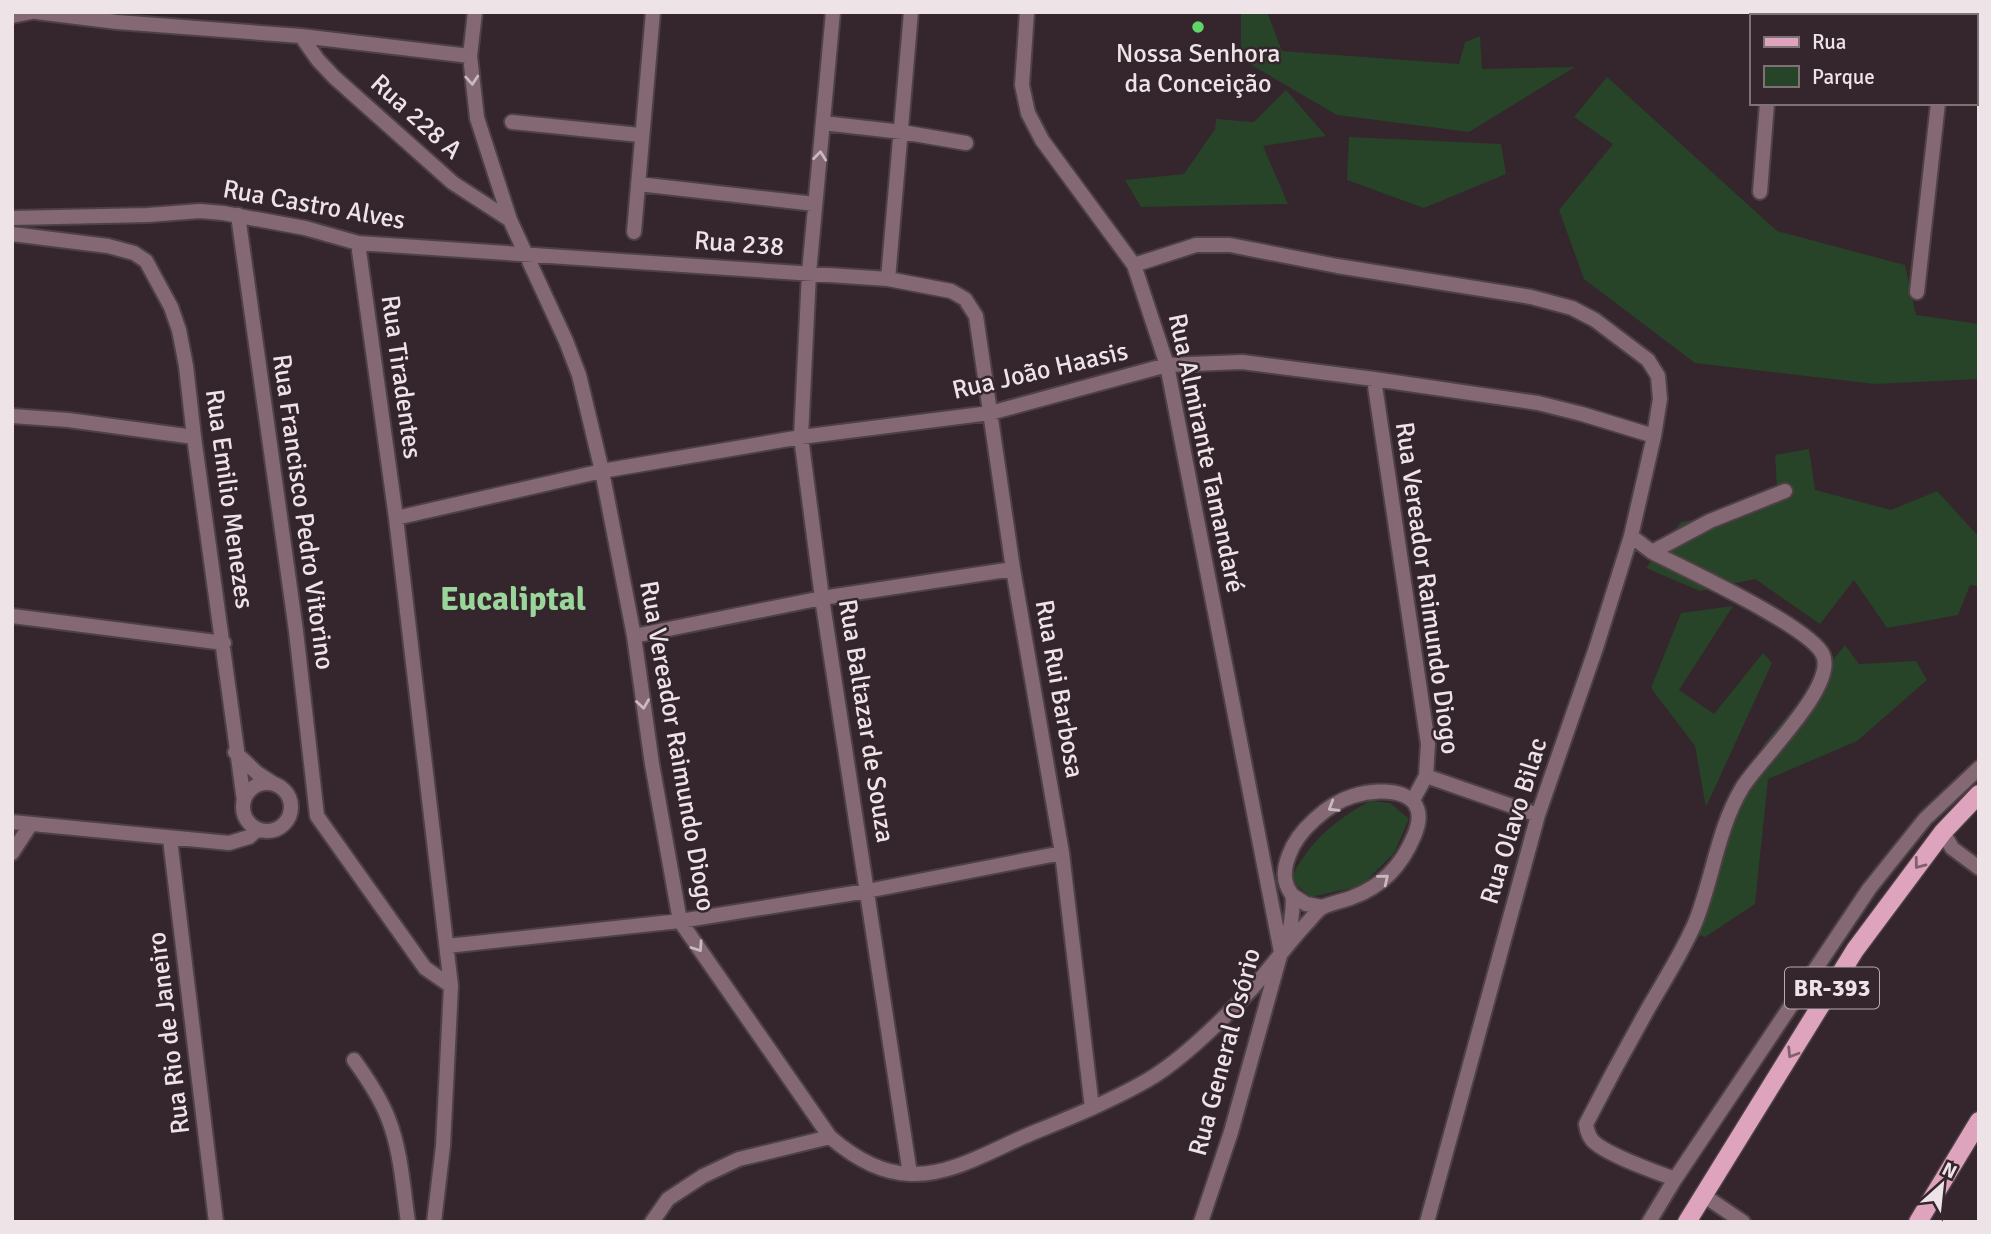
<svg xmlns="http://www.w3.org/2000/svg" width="1991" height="1234" font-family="Signika,sans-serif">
	<rect width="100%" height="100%" fill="#34262c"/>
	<path fill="#274328" d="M1267 12 1282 51 1459 64 1465 42 1480 36 1482 69 1575 67 1469 132 1337 115 1241 59V14Z
		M1607 77 1777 231 1905 265 1916 315 1979 324V379L1875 384 1695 363 1584 279 1559 210 1613 144 1574 117Z
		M1286 90 1326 136 1263 146 1288 204 1141 207 1125 180 1184 174 1215 129 1216 119 1254 122Z
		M1349 137 1501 144 1506 174 1424 208 1347 180Z
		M1809 449 1815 490 1891 510 1937 491 1979 537V586L1970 585 1958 615 1887 628 1854 580 1820 624 1755 579 1700 591 1646 568 1681 522 1778 503 1775 455Z
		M1733 606 1679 690 1714 714 1763 653 1772 663 1706 807 1695 746 1651 688 1681 613Z
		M1845 645 1859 664 1916 661 1927 680 1857 741 1768 779 1755 904 1705 937 1693 933 1729 817 1764 744Z
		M1370 801 1390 803 1409 819 1394 853 1361 886 1311 897 1290 880C1310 841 1332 822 1370 801Z"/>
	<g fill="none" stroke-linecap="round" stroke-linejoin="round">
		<g stroke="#4e4146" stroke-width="18">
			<path id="street" d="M36 12 117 22 301 36 470 56
				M475 12 470 56 477 118 510 220 566 341 579 375 602 471 634 636 652 764 680 921 830 1137C852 1156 879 1173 910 1174 951 1176 994 1149 1030 1134 1069 1118 1109 1102 1146 1081 1178 1063 1220 1022 1246 995 1268 972 1286 945 1308 922 1312 918 1317 910 1323 907 1331 903 1343 901 1353 897 1383 886 1402 865 1414 836 1434 790 1385 786 1353 796 1329 803 1297 831 1289 855 1285 865 1283 876 1287 886 1287 887 1292 895 1292 895 1295 906 1289 931 1288 943
				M833 12 809 273 801 437 822 598 910 1174
				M1027 12 1022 85 1028 113 1042 140 1134 265 1167 365 1281 952 1231 1132 1201 1222
				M12 16 32 12
				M1774 16V12
				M1948 16V12
				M301 36 318 60 334 77 453 183 510 220
				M1975 79H1979
				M512 122 640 135
				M823 123 902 132 966 143
				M638 184 815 204
				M1760 192 1767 103
				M238 215 296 631 317 816 425 968 451 986
				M12 218 148 215 200 211 223 213 305 228 358 243 888 279 951 291 965 299 976 316 1013 569 1062 853 1092 1108
				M634 232 653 12
				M12 234 108 246 134 253 146 261 171 307 179 330 186 366 194 437 244 801
				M358 243 396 518 451 986 443 1146 434 1222
				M1134 265 1196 245H1230L1337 266 1531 297 1572 308 1595 320 1648 360 1658 376 1660 399 1654 436 1631 536 1596 648 1538 815 1427 1222
				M888 279 911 12
				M1917 292 1938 103
				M1374 379 1428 744 1426 776 1413 800
				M12 416 68 420 194 437
				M396 518 602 471 801 437 990 413 1167 365 1242 362 1374 379 1538 403 1582 414 1654 436
				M1631 536 1652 552 1710 521 1785 491
				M1652 552C1685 569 1811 627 1823 655 1837 687 1758 761 1742 788 1717 830 1713 879 1695 923 1682 953 1665 979 1649 1007 1627 1046 1606 1085 1586 1124 1587 1131 1588 1135 1592 1140 1604 1154 1656 1172 1675 1179
				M12 616 224 643
				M634 636 822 598 1013 569
				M235 752 257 773 274 784
				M1426 776 1538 815
				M243 807a24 24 0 1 1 48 0a24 24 0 1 1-48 0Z
				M12 822 229 843 249 837 258 829
				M1943 832 1952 848 1979 868
				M170 839 216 1222
				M12 853 31 824
				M1292 895 1306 904 1322 907
				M447 946 680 921 867 891 1062 853
				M354 1060C367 1078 380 1097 388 1118 401 1150 403 1188 408 1222
				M1703 1195 1743 1222
				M652 1222 668 1199 703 1176 739 1159 830 1137
				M1649 1222 1675 1179 1869 889 1925 819 1979 768"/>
		</g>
		<g stroke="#4e4146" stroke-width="21">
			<path id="primary" d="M1687 1222 1855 950 1943 832 1979 794
				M1918 1222 1979 1121"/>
		</g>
		<use href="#street" stroke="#846874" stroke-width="14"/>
		<use href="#primary" stroke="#dfa4bd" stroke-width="18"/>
	</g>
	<defs><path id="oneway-chevron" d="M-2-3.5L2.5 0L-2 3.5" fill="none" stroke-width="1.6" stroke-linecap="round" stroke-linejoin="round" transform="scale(1.75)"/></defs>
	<g stroke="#c9b9bf">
		<use href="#oneway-chevron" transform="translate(472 80) rotate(86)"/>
		<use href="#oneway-chevron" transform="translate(820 156) rotate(-84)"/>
		<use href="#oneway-chevron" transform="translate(643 704) rotate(82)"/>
		<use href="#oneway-chevron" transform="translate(1333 807) rotate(149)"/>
		<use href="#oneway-chevron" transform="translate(1384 879) rotate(-39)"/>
		<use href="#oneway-chevron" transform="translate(698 947) rotate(56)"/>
	</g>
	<g stroke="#815f6d">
		<use href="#oneway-chevron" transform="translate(1919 864) rotate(127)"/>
		<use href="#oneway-chevron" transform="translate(1792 1053) rotate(122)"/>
	</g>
	<circle fill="#61d46a" stroke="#34262c" stroke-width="2.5" cx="1198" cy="27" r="7"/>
	<g text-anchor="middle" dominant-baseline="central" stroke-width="5" stroke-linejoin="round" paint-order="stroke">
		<rect fill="#34262c" stroke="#b6abb0" stroke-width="2" x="1785" y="967.5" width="94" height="41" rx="5"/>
		<g font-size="24" font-weight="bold" fill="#eee4e8">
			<text x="1832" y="988">BR-393</text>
		</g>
		<g font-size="26" fill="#eee4e8" stroke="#34262c">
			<text x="1198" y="54">Nossa Senhora<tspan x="1198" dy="30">da Conceição</tspan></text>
		</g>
		<g font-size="26" fill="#eee4e8" stroke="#34262c">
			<text transform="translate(416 117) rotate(42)">Rua 228 A</text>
			<text transform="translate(314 205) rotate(10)">Rua Castro Alves</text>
			<text transform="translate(739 244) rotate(4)">Rua 238</text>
			<text transform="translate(1040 371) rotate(-13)">Rua João Haasis</text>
			<text transform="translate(401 377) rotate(82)">Rua Tiradentes</text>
			<text transform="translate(1206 453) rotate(78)">Rua Almirante Tamandaré</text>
			<text transform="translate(229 499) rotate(82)">Rua Emilio Menezes</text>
			<text transform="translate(303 512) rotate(82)">Rua Francisco Pedro Vitorino</text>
			<text transform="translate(1427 588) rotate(82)">Rua Vereador Raimundo Diogo</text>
			<text transform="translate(1059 689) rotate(80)">Rua Rui Barbosa</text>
			<text transform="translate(866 721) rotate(81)">Rua Baltazar de Souza</text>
			<text transform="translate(677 746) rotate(80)">Rua Vereador Raimundo Diogo</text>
			<text transform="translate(1514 821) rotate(-73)">Rua Olavo Bilac</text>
			<text transform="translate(169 1033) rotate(-97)">Rua Rio de Janeiro</text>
			<text transform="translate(1225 1052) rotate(-75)">Rua General Osório</text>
		</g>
		<g font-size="33" font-weight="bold" fill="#9ad59b" stroke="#34262c">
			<text x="513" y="599">Eucaliptal</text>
		</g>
	</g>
	<rect width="1991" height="1234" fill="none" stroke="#eee4e8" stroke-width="28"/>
	<rect x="1750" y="14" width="228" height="91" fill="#34262c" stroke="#7e7277" stroke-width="2"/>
	<rect x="1764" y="37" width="35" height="10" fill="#dfa4bd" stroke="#7e7277" stroke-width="2"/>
	<text x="1812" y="49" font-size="21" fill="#eee4e8">Rua</text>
	<rect x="1764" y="66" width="35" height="21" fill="#274328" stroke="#7e7277" stroke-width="2"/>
	<text x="1812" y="84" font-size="21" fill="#eee4e8">Parque</text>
	<g transform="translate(1942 1185) rotate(27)" stroke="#34262c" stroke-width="5" paint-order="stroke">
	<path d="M0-5L12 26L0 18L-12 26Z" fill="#eee4e8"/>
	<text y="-10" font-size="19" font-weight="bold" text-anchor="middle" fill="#eee4e8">N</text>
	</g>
</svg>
